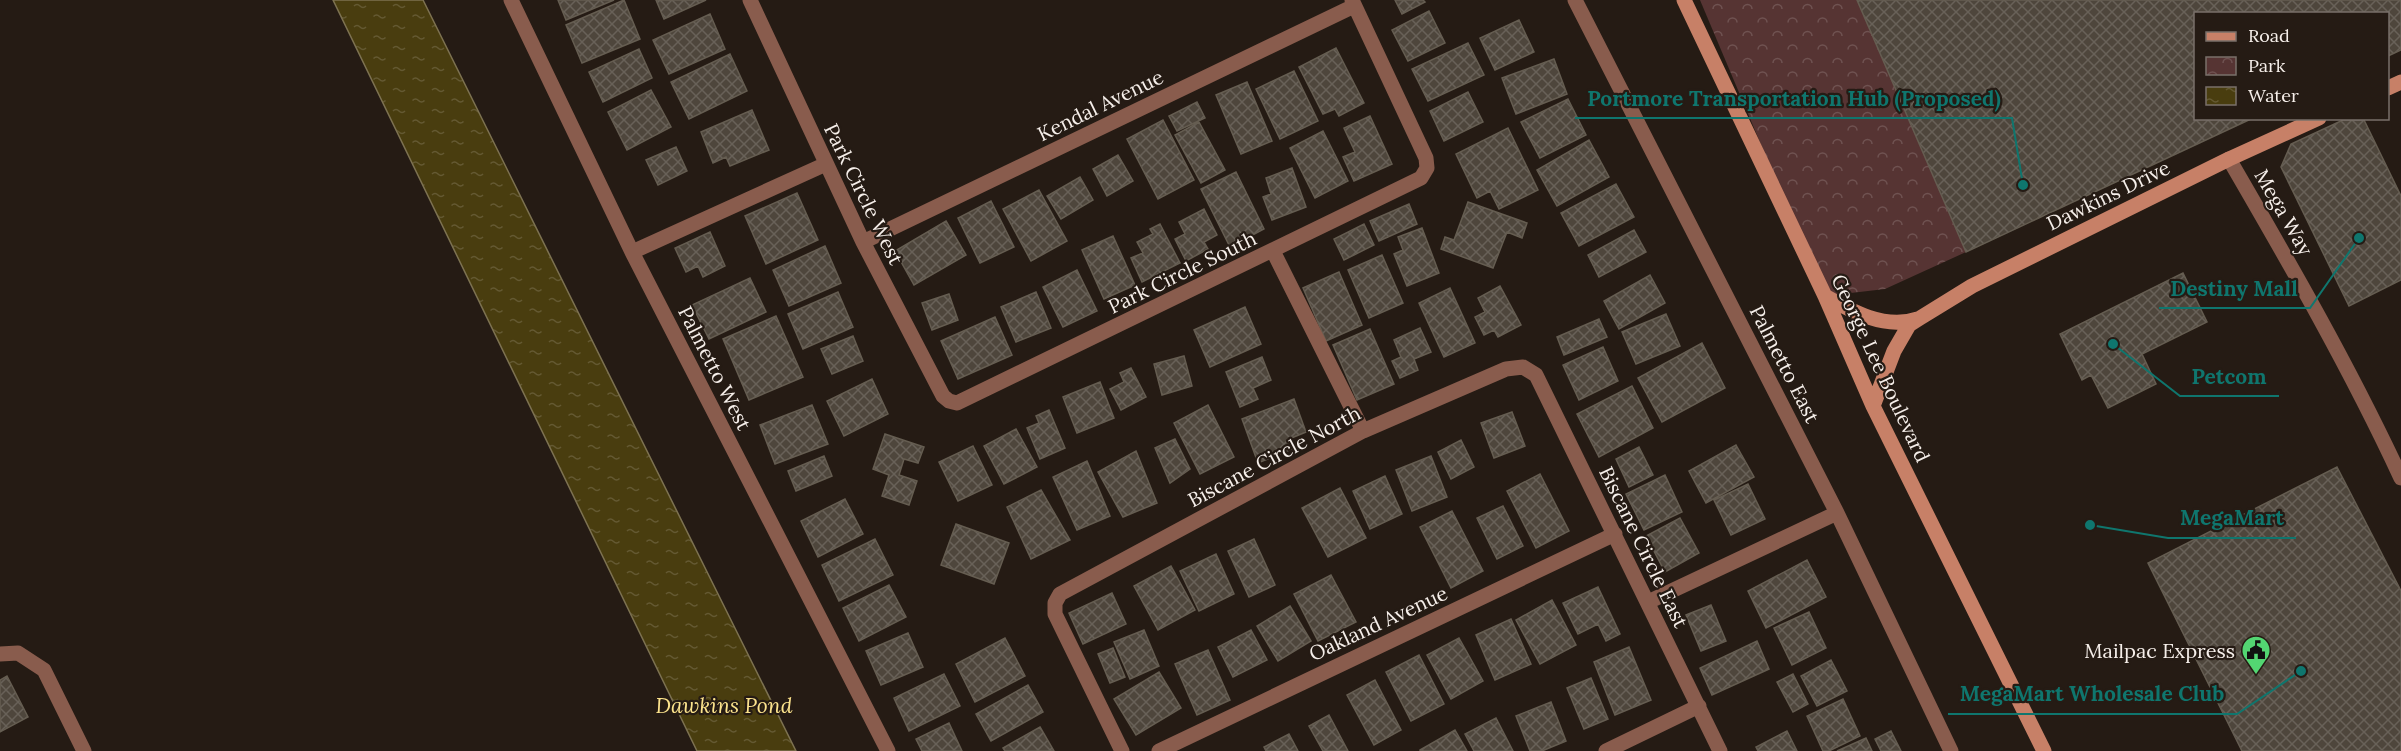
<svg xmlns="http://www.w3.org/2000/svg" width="2401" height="751" font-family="Lora,serif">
	<defs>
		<pattern id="park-crowns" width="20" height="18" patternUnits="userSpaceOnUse" patternTransform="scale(1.5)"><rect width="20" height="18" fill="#563433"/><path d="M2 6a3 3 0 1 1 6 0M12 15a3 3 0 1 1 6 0" fill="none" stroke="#6f5251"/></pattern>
		<pattern id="water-ripples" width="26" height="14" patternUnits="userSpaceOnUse" patternTransform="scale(1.5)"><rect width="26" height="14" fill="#493d0f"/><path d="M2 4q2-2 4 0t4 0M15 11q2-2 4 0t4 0" fill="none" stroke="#645932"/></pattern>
		<pattern id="building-cross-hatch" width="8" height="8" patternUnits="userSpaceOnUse" patternTransform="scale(1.5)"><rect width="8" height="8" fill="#4e463c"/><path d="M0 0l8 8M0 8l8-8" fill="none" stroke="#686158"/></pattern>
	</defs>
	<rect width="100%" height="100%" fill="#251b14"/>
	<path fill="url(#park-crowns)" d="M1700 0H1857L1966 252 1885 289 1825 296Z"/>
	<path fill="url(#water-ripples)" stroke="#7d7251" stroke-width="1.5" d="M333 0H423L796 751H697Z"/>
	<path fill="url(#building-cross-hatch)" stroke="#655d51" stroke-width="1.5" d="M558 0H614L566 20Z
		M624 0 640 39 582 63 566 25Z
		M656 0H706L664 19Z
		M1395 0H1423L1425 2 1402 14Z
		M1857 0H2401V50L2388 56V14H2196V118H2253L1966 252Z
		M1429 11 1445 43 1408 61 1392 30Z
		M710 14 725 49 669 74 653 40Z
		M1519 20 1534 52 1495 70 1480 38Z
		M1468 43 1484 75 1428 101 1412 69Z
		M1336 48 1364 103 1339 116 1335 109 1323 114 1299 67Z
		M639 49 652 78 603 102 589 72Z
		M730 54 747 91 689 119 671 82Z
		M1554 59 1567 94 1516 114 1502 78Z
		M1294 71 1318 121 1280 139 1256 89Z
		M1247 82 1272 141 1241 154 1216 95Z
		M651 90 671 127 627 150 608 112Z
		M1468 92 1483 122 1444 141 1430 111Z
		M1568 99 1586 135 1540 158 1521 122Z
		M1197 102 1205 118 1177 131 1169 116Z
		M752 110 769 150 730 166 726 157 713 163 701 132Z
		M1370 116 1392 164 1354 181 1343 157 1355 152 1344 128Z
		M1163 120 1194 180 1158 199 1127 139Z
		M2343 120H2364L2401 196V280L2349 306 2281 167 2291 144Z
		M1199 122 1225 170 1201 183 1175 135Z
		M1508 128 1538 190 1499 209 1490 191 1477 198 1456 154Z
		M1323 131 1348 181 1315 198 1290 148Z
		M1589 140 1609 177 1557 206 1537 170Z
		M676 147 687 171 658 185 646 160Z
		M1118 155 1133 181 1107 196 1093 169Z
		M1292 168 1306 207 1272 220 1263 197 1271 194 1266 178Z
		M1236 172 1264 229 1230 247 1201 189Z
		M1080 177 1093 200 1061 219 1047 196Z
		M1616 184 1634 217 1579 246 1561 213Z
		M1039 190 1067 241 1031 261 1003 209Z
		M797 193 818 240 766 264 745 216Z
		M991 201 1014 247 980 263 958 218Z
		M1468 202 1527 223 1522 238 1507 232 1493 268 1441 249 1445 237 1454 240Z
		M1409 204 1417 224 1379 241 1370 221Z
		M1204 209 1217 235 1204 242 1208 249 1186 261 1175 239 1185 234 1179 222Z
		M946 221 966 255 914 285 895 251Z
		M1160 224 1180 263 1142 282 1131 258 1143 253 1137 242 1153 234 1150 229Z
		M1364 224 1374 245 1344 260 1334 239Z
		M1422 228 1439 273 1407 286 1394 254 1403 250 1398 237Z
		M1634 230 1646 252 1599 277 1588 255Z
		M710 232 725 266 703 277 698 266 686 272 675 248Z
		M1113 236 1135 285 1104 299 1082 250Z
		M825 246 841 283 789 306 773 270Z
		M1382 255 1403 303 1369 318 1348 270Z
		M1077 270 1097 311 1063 327 1043 287Z
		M1339 272 1362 325 1326 341 1303 288Z
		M2183 273 2207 322 2142 354 2156 384 2108 408 2091 375 2082 380 2060 334Z
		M1650 275 1665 303 1619 329 1604 301Z
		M750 278 766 312 709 339 692 305Z
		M1500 286 1521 325 1498 337 1494 330 1484 335 1475 317 1485 312 1478 298Z
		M1450 288 1475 343 1444 357 1419 303Z
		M838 292 853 327 803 349 788 314Z
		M1036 292 1051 328 1016 342 1001 307Z
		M949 294 958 320 932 330 922 303Z
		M1245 307 1261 344 1210 367 1194 330Z
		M1666 314 1680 346 1636 364 1622 332Z
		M776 316 803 377 749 400 723 339Z
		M995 317 1012 355 958 379 941 341Z
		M1599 319 1607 337 1564 355 1557 337Z
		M1420 328 1431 352 1414 359 1418 370 1400 378 1392 361 1401 357 1394 340Z
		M1370 329 1394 384 1357 400 1333 345Z
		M853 336 863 361 832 374 821 349Z
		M1702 343 1725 388 1662 422 1638 378Z
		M1603 347 1618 381 1579 400 1563 365Z
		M1184 356 1192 386 1162 395 1154 364Z
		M1262 357 1271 380 1253 388 1258 399 1240 407 1226 372Z
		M1131 368 1146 397 1121 410 1110 389 1124 382 1120 373Z
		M872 379 888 414 844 436 827 401Z
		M1100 382 1114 418 1077 433 1063 397Z
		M1632 386 1653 428 1599 457 1577 414Z
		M1294 399 1306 432 1289 439 1292 449 1258 463 1242 419Z
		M812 405 828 444 775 464 760 425Z
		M1208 405 1234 457 1200 474 1174 423Z
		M1049 410 1065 448 1040 459 1027 428 1039 423 1036 416Z
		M1512 412 1525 446 1494 458 1481 423Z
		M1016 429 1037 467 1004 484 984 446Z
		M885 434 924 447 918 463 904 459 899 475 917 481 909 505 882 496 889 475 873 469Z
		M1175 439 1190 469 1170 483 1155 448Z
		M1461 440 1474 467 1451 479 1438 452Z
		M1736 445 1754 477 1706 503 1689 471Z
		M973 446 992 485 958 501 939 462Z
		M1639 447 1653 475 1629 487 1616 459Z
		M1136 451 1157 503 1123 517 1098 472Z
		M824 456 832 476 796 491 788 471Z
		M1431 456 1447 497 1412 511 1396 470Z
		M1087 461 1110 516 1077 530 1053 477Z
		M2337 467 2401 591V751H2242L2148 563Z
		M1540 474 1569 531 1536 548 1507 491Z
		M1665 475 1682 512 1644 530 1626 494Z
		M1385 476 1402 514 1370 529 1353 491Z
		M1748 484 1765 519 1731 535 1714 500Z
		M1340 488 1366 538 1328 557 1302 508Z
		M1041 490 1070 540 1031 559 1007 507Z
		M845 499 863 534 818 557 801 521Z
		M1503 506 1523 546 1497 559 1477 518Z
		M1452 511 1483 571 1451 588 1420 527Z
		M1680 518 1699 553 1665 572 1646 536Z
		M956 524 1009 543 994 584 941 565Z
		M875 539 893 575 839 601 822 565Z
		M1254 539 1275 585 1249 597 1228 551Z
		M1216 554 1234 594 1199 611 1180 571Z
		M1807 560 1826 597 1766 628 1748 591Z
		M1171 566 1195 610 1158 630 1134 586Z
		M1331 575 1356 622 1318 641 1294 594Z
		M889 585 906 617 859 641 843 608Z
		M1598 587 1620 634 1606 641 1598 624 1578 634 1563 603Z
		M1112 593 1126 624 1083 644 1069 613Z
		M1552 600 1576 645 1540 664 1516 620Z
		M1711 605 1726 641 1701 651 1686 615Z
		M1290 606 1311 641 1278 661 1257 626Z
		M1809 612 1826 648 1792 665 1774 628Z
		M1511 619 1531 664 1495 680 1476 635Z
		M1144 630 1159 666 1130 679 1114 642Z
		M1251 630 1267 660 1233 677 1218 647Z
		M908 633 923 667 881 685 866 651Z
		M1005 638 1025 676 975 702 956 664Z
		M1459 638 1483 681 1451 699 1427 655Z
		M1757 641 1769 669 1712 695 1700 668Z
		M1629 647 1651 700 1615 715 1594 662Z
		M1113 648 1125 677 1110 683 1098 654Z
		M1208 650 1230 700 1197 715 1175 664Z
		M1419 655 1444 704 1411 721 1386 672Z
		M1831 660 1847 691 1817 706 1801 676Z
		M1159 672 1181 708 1136 735 1114 699Z
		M944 674 960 706 909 731 894 698Z
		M1793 674 1808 704 1793 712 1777 682Z
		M7 676 28 717 0 732V680Z
		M1591 678 1608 719 1584 729 1567 688Z
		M1375 680 1401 730 1374 745 1347 695Z
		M1028 685 1043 712 991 741 976 714Z
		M1843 699 1860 736 1829 751H1823L1807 716Z
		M1551 702 1566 741 1542 751H1530L1516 716Z
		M1329 715 1348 751H1323L1309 726Z
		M1496 718 1513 751H1474L1465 734Z
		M949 723 962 751H922L916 739Z
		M1040 727 1054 751H1005L1003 748Z
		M1455 730 1467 751H1420V750Z
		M1787 731 1797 751H1758L1756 747Z
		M1891 731 1901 751H1881L1875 739Z
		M1289 734 1298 751H1266L1264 747Z
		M1866 738 1872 751H1837Z"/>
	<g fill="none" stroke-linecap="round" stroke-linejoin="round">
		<path stroke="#895c4d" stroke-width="15" d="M511 0 632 252 888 751
			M750 0 863 242 943 396 949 401 957 403 1421 178 1427 168 1426 158 1352 0
			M1575 0 1837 513 1951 751
			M2229 159C2290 264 2350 368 2401 478
			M863 242 1354 6
			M1273 251 1363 431
			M632 252 826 164
			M1648 602 1837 513
			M0 654 18 653 44 670 84 751
			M1122 751 1055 614V603L1060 594 1363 431 1506 369 1523 367 1536 375 1720 751
			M1159 751 1615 534
			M1606 751 1699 706"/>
		<path stroke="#c78067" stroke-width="15" d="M1684 0 1825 296 1873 406 2044 751
			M2388 88 2401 82
			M1825 296C1851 311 1885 330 1917 319
			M1873 406 1894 351 1909 325 1920 318 1972 286 2229 159 2319 118"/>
	</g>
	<defs>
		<g id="civic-pin" transform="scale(1.5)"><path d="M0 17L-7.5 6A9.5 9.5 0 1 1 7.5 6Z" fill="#53d672" stroke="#251b14"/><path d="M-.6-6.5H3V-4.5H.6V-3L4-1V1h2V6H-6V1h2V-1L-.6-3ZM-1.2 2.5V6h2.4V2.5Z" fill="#111"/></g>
	</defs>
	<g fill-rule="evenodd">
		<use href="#civic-pin" x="2256" y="650"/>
	</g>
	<g text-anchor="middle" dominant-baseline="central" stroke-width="4.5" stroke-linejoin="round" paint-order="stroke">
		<g font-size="20" fill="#f6efea" stroke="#251b14">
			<text transform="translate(1100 105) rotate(-26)">Kendal Avenue</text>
			<text transform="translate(864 194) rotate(64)">Park Circle West</text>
			<text transform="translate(2108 195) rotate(-26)">Dawkins Drive</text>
			<text transform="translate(2284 212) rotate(60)">Mega Way</text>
			<text transform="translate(1182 272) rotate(-26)">Park Circle South</text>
			<text transform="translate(1785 364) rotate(63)">Palmetto East</text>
			<text transform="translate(715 368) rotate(63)">Palmetto West</text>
			<text transform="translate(1881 368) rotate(65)">George Lee Boulevard</text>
			<text transform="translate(1274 456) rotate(-28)">Biscane Circle North</text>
			<text transform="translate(1644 547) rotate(64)">Biscane Circle East</text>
			<text transform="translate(1378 623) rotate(-25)">Oakland Avenue</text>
		</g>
		<g font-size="20" fill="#f6efea" stroke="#251b14" text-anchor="end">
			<text x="2235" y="650">Mailpac Express</text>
		</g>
		<g font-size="21" font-style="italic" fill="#fde48d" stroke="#251b14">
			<text x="724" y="705">Dawkins Pond</text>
		</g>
	</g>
	<path fill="none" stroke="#0f766e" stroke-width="2" d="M2023 185L2012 118H1575M2359 238L2310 308H2159M2113 344L2180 396H2279M2090 525L2168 538H2296M2301 671L2237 714H1948"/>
	<g fill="#0f766e" stroke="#251b14" stroke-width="2">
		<circle cx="2023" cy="185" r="6"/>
		<circle cx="2359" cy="238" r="6"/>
		<circle cx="2113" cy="344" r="6"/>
		<circle cx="2090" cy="525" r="6"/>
		<circle cx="2301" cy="671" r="6"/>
	</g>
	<g font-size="21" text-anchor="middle" font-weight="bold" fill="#0f766e" stroke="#251b14" stroke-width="4.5" stroke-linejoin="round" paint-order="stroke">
		<text x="1794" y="106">Portmore Transportation Hub (Proposed)</text>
		<text x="2234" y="296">Destiny Mall</text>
		<text x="2229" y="384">Petcom</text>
		<text x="2232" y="525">MegaMart</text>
		<text x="2092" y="701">MegaMart Wholesale Club</text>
	</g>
	<rect x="2194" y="12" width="195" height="108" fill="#251b14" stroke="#79706a" stroke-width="1.5"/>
	<rect x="2206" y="32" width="30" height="9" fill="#c78067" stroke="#79706a" stroke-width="1.5"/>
	<text x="2248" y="42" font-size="18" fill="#f6efea">Road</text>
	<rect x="2206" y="57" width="30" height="18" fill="url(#park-crowns)" stroke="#79706a" stroke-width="1.5"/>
	<text x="2248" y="72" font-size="18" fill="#f6efea">Park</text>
	<rect x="2206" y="87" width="30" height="18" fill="url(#water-ripples)" stroke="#79706a" stroke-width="1.5"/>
	<text x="2248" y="102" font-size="18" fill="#f6efea">Water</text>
</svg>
